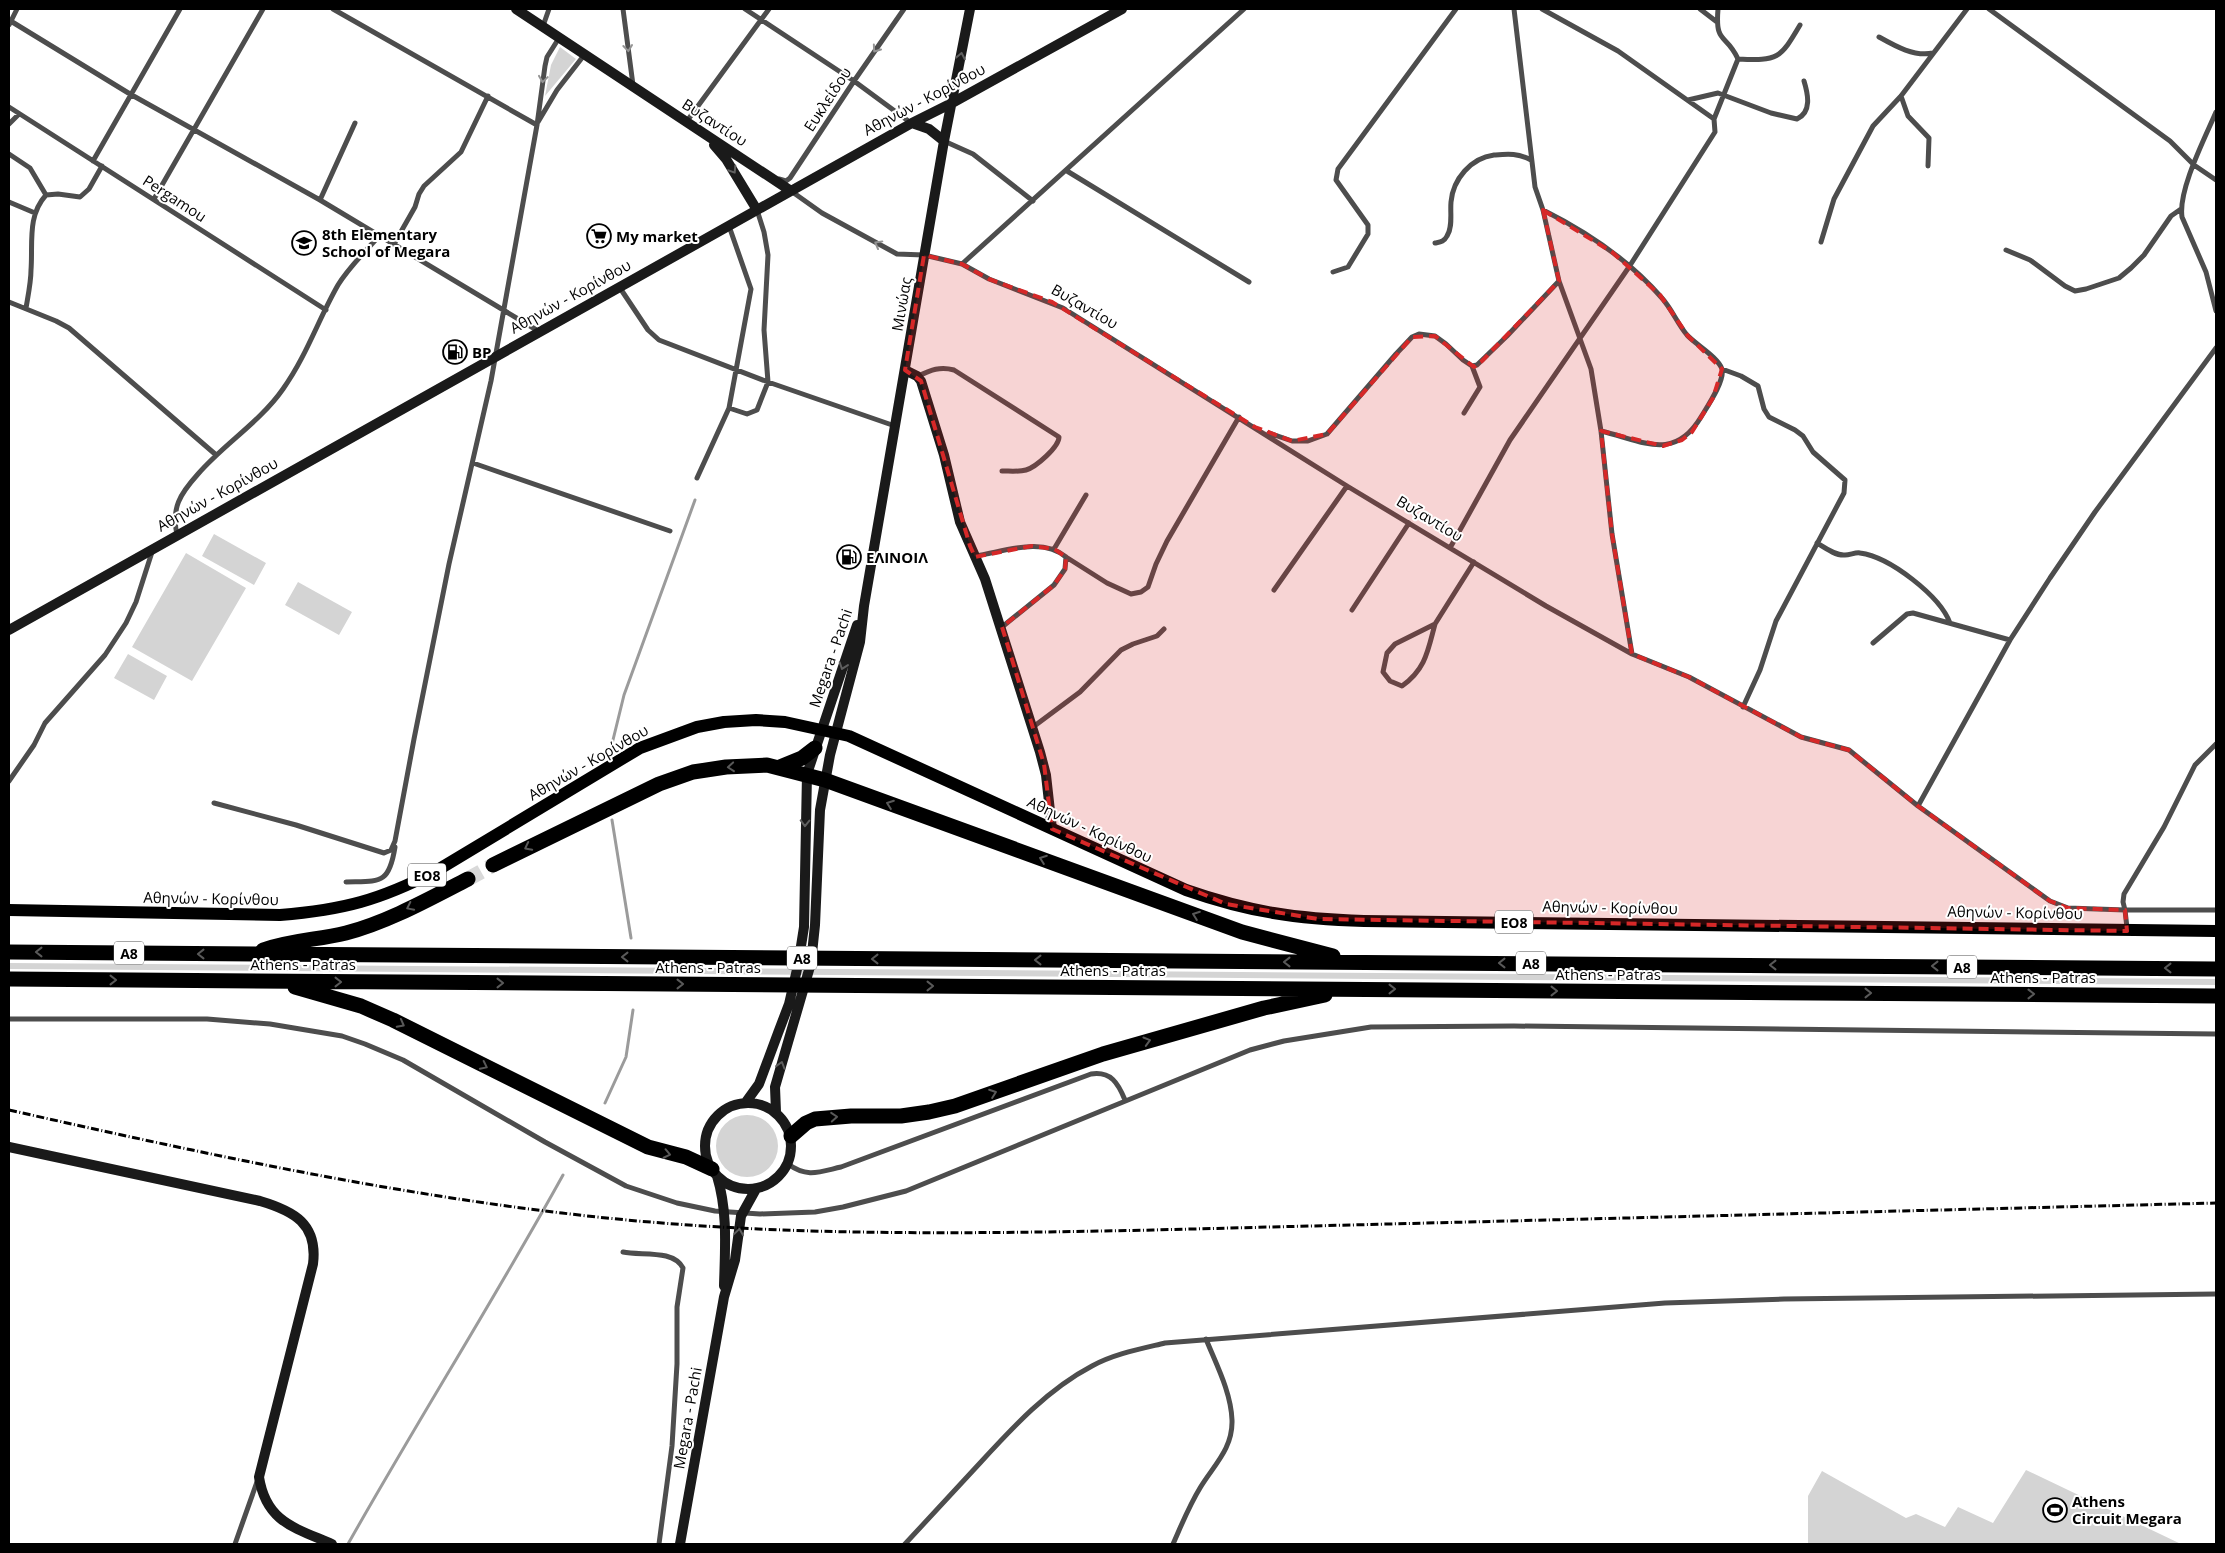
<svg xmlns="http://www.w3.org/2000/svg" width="2225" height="1553" font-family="'Open Sans',sans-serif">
	<rect width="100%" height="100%" fill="#fff"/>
	<path fill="#d4d4d4" d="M560 47 576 59 545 96 551 65Z
		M214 534 266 563 254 585 202 556Z
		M186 553 246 588 192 681 132 647Z
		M298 582 352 612 339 635 285 605Z
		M128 654 167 676 154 700 114 678Z
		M9 963 2216 979V985L9 969Z
		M716 1146a31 31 0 1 1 62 0a31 31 0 1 1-62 0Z
		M2026 1470 2181 1544H1808V1496L1822 1471 1906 1518 1916 1514 1945 1527 1958 1507 1993 1523Z"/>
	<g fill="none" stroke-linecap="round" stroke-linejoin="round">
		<path stroke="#9b9b9b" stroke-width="3" d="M612 744 624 695 695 500
			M612 820 631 938
			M605 1103 626 1057 633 1010
			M348 1544C418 1420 494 1300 563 1175"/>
		<path stroke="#d9d9d9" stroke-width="15" stroke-dasharray="15 8" stroke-linecap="butt" d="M468 879 493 865"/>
		<path stroke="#4d4d4d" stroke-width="5" d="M333 9 537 125
			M623 9 633 85
			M745 9 854 81 911 123
			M1514 9 1535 187 1543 210 1559 281 1591 369 1601 431 1612 534 1632 654 1689 677 1801 737 1849 750 1918 806 2050 901 2068 908 2125 910 2127 928
			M1700 9 1717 22
			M1989 9 2170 141 2194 165 2216 180
			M9 20 130 94 320 200 540 332
			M9 25 17 9
			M543 26 549 9
			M1879 37C1895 46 1914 57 1933 53
			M1738 59C1778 61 1780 59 1800 25
			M1901 96 1908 116 1929 138 1928 166
			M1688 100 1718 93 1771 113 1797 119C1812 112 1808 94 1804 81
			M9 107 326 310
			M2216 112C2205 138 2178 190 2182 217L2206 272 2216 311
			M1714 119 1738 59C1726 33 1715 45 1718 9
			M687 121 769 9
			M538 122 557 90 585 54
			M9 124 19 114
			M944 141 973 154 1033 201
			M9 154 30 168 46 195
			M93 161 180 9
			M1067 171 1249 282
			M779 179 786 181 790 178 854 81 904 9
			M791 191 822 213 897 254 924 255 962 264 989 279 1063 308 1347 486 1546 606 1632 654
			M154 199 263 9
			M320 200 355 123
			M9 202 35 213
			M1543 210C1587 232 1629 260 1661 297 1672 309 1677 323 1687 335 1695 344 1718 357 1722 369 1725 381 1707 407 1701 417 1674 462 1643 441 1601 431
			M1821 242 1834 199 1873 126 1901 96 1967 9
			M1435 243C1440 242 1444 242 1447 236 1453 227 1450 213 1451 202 1453 179 1471 158 1494 155 1508 154 1518 153 1531 160
			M394 244 415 207 419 194 424 186 461 152 488 96
			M2006 250 2030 260 2065 286 2075 291 2086 289 2119 278 2131 268 2144 255 2171 216 2181 209
			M962 264 1244 9
			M1333 272 1348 267 1368 234V225L1336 180 1338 169 1456 9
			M620 288 648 330 659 340 768 382 895 426
			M9 302 56 321 69 328 215 454
			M26 308C28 296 31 282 31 270 33 243 27 216 46 195L58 194 80 197 89 189 102 166
			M1722 369 1741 376 1758 386 1764 409 1769 417 1795 430 1803 436 1813 452 1845 480 1844 493 1776 621 1760 670 1743 707
			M918 376C931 370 940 366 954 370L1059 437C1059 447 1036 467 1026 470 1019 472 1010 471 1002 471
			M729 408 751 289 729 226
			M1464 413 1480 387 1472 366
			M1269 433 1292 441H1308L1327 434 1396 354 1412 337 1419 334 1435 336 1446 344 1463 360 1472 366 1477 365 1507 336 1559 281
			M473 463 670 531
			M697 478 729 408 747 414 757 410 768 382 764 330 768 255 764 232 757 210
			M177 535C171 508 180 494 198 474 224 444 260 422 283 389 307 355 318 320 338 285 349 267 365 252 379 236
			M1817 543C1825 548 1836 556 1845 555 1850 555 1856 552 1860 553 1890 557 1940 596 1950 623
			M1450 548 1510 440 1629 267 1715 132 1714 119 1618 51 1542 9
			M1054 549 1086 495
			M975 556C1003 552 1042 536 1066 557L1065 569 1054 585 1002 627
			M1066 557 1107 583 1131 594 1141 592 1148 587 1156 564 1167 541 1239 417
			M1274 590 1347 486
			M1352 610 1409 523
			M1435 624C1428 650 1426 669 1402 686L1390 681 1383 672 1387 653 1395 644 1435 624 1474 562
			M1873 643 1907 614 1913 613 2010 640
			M1033 727 1080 692 1121 650 1133 644 1157 636 1164 629
			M2216 744 2195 765 2164 827 2124 894 2123 902 2125 910H2216
			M9 781 34 745 45 723 105 655 126 623 136 602 152 552
			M214 803 296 825 384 853 391 850 395 841 414 739 449 564 491 381 537 125 545 66 547 57 559 38
			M1918 806 2010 640 2050 578 2095 512 2216 348
			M346 882C380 881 389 885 395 847
			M9 1019H207L270 1024 342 1036 365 1044 403 1060 545 1142 626 1186 677 1203 715 1211 760 1214 815 1212 843 1207 906 1191 1250 1050 1284 1041 1371 1027 1514 1026 2216 1034
			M788 1164C807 1178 819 1172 841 1167L1091 1074C1111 1071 1118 1083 1125 1100
			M623 1252C641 1256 673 1249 683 1268L677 1307V1364L672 1446 659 1544
			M235 1544 258 1479
			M905 1544C930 1517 955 1490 980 1463 1013 1427 1048 1389 1092 1366 1114 1354 1140 1349 1165 1343L1665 1303 1784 1299 2216 1294
			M1173 1544C1181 1526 1189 1506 1200 1488 1213 1466 1233 1449 1232 1420 1231 1392 1216 1364 1206 1339"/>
		<path stroke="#1a1a1a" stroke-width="10" d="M516 9 791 191
			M912 123 929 129 944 141
			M714 145 726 159 757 210
			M905 370 917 376 921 381 944 455 960 522 985 579 1040 752 1046 775 1052 829
			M9 630 912 123 952 103 1122 9
			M746 1102 759 1084 778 1033 789 1004 798 965 804 927 807 774 857 625
			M705 1146a43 43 0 1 1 86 0a43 43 0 1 1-86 0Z
			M776 1112 775 1087 811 963 815 925 820 810 830 755 860 642 864 606 944 141 970 9
			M9 1147 260 1201C294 1211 318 1224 313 1264L259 1477C266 1522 295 1528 332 1544
			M717 1176C728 1212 725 1248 724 1286
			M680 1544 724 1297 735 1260 741 1216 756 1189"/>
		<path stroke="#000" stroke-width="12" d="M9 910 280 915C343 910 380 900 436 871L640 748 697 727 724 722 756 720 785 722 849 736 1186 890C1249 912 1297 919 1364 921L2216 931"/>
		<path stroke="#000" stroke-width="15" d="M780 767 802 758 815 748
			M493 865 659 784 693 772 726 767 767 765 825 780 1242 932 1333 956
			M263 950C292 940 317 940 346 933 388 922 429 899 468 879
			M9 952 2216 969
			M9 979 2216 996
			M295 987 361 1006 393 1020 648 1147 686 1157 712 1169
			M791 1136 806 1123 815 1119 851 1116H901L929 1112 955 1106 1103 1054 1264 1008 1325 995"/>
		<path stroke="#000" stroke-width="3" stroke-dasharray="8 2.5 1 2.5" stroke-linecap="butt" d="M9 1110C192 1151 375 1191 562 1213 758 1237 955 1234 1153 1230L2216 1203"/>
	</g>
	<defs><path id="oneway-chevron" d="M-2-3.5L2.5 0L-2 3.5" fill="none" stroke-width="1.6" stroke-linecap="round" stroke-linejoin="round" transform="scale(1.25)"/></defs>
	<g stroke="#949494">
		<use href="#oneway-chevron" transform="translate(628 48) rotate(83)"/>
		<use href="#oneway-chevron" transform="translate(876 49) rotate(125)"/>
		<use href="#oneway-chevron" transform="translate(543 79) rotate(98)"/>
		<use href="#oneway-chevron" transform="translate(878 244) rotate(-151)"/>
	</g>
	<g stroke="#5f5f5f">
		<use href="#oneway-chevron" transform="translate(961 56) rotate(-79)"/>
		<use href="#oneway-chevron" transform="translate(733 170) rotate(57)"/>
		<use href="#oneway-chevron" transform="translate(843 666) rotate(109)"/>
		<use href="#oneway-chevron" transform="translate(805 823) rotate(91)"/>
		<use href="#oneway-chevron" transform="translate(781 1065) rotate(-73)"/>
		<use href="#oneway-chevron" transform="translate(739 1232) rotate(-82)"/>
	</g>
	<g stroke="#595959">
		<use href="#oneway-chevron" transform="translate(731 767) rotate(175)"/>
		<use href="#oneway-chevron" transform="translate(890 804) rotate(-160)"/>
		<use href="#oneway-chevron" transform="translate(528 847) rotate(153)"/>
		<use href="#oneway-chevron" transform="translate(1043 859) rotate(-160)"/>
		<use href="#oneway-chevron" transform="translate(410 907) rotate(154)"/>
		<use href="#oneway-chevron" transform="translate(1196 915) rotate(-160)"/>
		<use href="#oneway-chevron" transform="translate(39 952) rotate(-180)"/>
		<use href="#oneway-chevron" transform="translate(201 954) rotate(-180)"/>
		<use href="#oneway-chevron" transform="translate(625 957) rotate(-180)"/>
		<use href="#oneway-chevron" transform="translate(875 959) rotate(-180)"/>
		<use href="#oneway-chevron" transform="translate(1038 960) rotate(-180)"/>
		<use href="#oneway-chevron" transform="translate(1287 962) rotate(-180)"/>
		<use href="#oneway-chevron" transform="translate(1502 963) rotate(-180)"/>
		<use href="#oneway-chevron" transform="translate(1773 965) rotate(-180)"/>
		<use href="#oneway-chevron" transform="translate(1935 966) rotate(-180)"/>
		<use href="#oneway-chevron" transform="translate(2168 968) rotate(-180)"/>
		<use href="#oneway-chevron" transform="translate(113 980)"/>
		<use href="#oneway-chevron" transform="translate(338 982)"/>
		<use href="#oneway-chevron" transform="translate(500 983)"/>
		<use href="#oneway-chevron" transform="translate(680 984)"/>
		<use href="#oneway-chevron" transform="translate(930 986)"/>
		<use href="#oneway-chevron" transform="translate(1392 989)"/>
		<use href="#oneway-chevron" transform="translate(1554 991)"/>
		<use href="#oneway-chevron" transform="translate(1868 993)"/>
		<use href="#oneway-chevron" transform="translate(2031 994)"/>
		<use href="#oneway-chevron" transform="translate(401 1024) rotate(28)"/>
		<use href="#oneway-chevron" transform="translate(1147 1041) rotate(-16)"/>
		<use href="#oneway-chevron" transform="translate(484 1066) rotate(26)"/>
		<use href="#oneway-chevron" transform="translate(993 1093) rotate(-20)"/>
		<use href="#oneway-chevron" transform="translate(834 1117) rotate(-4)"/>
		<use href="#oneway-chevron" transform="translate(667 1154) rotate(12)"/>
	</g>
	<path fill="#d62828" fill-opacity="0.2" stroke="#d62828" stroke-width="4" stroke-dasharray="10 6" stroke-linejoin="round" d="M1543 210 1612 252 1660 295 1688 336 1722 369 1713 398 1692 432 1682 440 1663 446 1601 431 1612 534 1632 654 1689 677 1801 737 1849 750 1918 806 2050 901 2068 908 2125 910 2127 931 1318 919 1226 904 1052 829 1044 764 1002 627 1054 585 1065 569 1066 557 1054 549 1032 546 975 557 970 546 921 381 905 370 924 255 962 264 989 279 1052 302 1255 427 1292 441 1327 434 1412 337 1435 336 1474 367 1482 361 1559 281Z"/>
	<defs>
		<g id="supermarket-ring" transform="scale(1.25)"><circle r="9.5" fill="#fff" stroke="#000" stroke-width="1.5"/><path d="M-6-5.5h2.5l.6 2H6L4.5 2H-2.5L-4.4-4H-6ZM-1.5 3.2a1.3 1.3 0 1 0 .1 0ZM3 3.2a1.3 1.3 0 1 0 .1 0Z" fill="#000"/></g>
		<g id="school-ring" transform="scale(1.25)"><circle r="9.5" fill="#fff" stroke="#000" stroke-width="1.5"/><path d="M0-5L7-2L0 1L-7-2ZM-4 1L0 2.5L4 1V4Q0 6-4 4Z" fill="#000"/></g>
		<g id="fuel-ring" transform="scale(1.25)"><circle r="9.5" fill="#fff" stroke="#000" stroke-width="1.5"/><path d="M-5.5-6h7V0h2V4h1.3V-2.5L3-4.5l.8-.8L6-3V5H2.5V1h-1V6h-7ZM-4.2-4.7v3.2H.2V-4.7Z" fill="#000"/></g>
		<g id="stadium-ring" transform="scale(1.25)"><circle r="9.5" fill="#fff" stroke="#000" stroke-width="1.5"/><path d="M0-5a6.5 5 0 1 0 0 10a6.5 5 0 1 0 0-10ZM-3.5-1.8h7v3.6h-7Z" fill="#000"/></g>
	</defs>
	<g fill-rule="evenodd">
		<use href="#supermarket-ring" x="599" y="236"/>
		<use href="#school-ring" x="304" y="243"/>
		<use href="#fuel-ring" x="455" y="352"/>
		<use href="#fuel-ring" x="849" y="557"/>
		<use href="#stadium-ring" x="2055" y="1510"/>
	</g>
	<g text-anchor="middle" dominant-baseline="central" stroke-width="4" stroke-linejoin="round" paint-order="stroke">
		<g fill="#fff" stroke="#4c4c4c" stroke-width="1">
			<rect x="408" y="863.5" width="38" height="23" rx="4"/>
			<rect x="1495" y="910.5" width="38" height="23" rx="4"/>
			<rect x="114" y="941.5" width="30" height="23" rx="4"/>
			<rect x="787" y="946.5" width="30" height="23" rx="4"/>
			<rect x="1516" y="951.5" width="30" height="23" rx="4"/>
			<rect x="1947" y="955.5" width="30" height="23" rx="4"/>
		</g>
		<g font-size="14" font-weight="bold" fill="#000">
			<text x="427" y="875">ΕΟ8</text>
			<text x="1514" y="922">ΕΟ8</text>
			<text x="129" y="953">Α8</text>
			<text x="802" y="958">Α8</text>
			<text x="1531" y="963">Α8</text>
			<text x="1962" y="967">Α8</text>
		</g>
		<g font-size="15" fill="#000" stroke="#fff">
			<text transform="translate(827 99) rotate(-57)">Ευκλείδου</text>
			<text transform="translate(924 99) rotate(-28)">Αθηνών - Κορίνθου</text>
			<text transform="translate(715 122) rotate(33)">Βυζαντίου</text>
			<text transform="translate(175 198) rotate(33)">Pergamou</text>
			<text transform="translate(570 296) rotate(-29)">Αθηνών - Κορίνθου</text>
			<text transform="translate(901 304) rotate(-80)">Μινώας</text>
			<text transform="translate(1085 306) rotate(30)">Βυζαντίου</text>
			<text transform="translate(217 494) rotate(-29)">Αθηνών - Κορίνθου</text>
			<text transform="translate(1430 518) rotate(31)">Βυζαντίου</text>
			<text transform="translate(830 658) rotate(-71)">Megara - Pachi</text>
			<text transform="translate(588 762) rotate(-30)">Αθηνών - Κορίνθου</text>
			<text transform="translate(1090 829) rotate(25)">Αθηνών - Κορίνθου</text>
			<text transform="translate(211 898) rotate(1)">Αθηνών - Κορίνθου</text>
			<text transform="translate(1610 907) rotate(1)">Αθηνών - Κορίνθου</text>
			<text transform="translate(2015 912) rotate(1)">Αθηνών - Κορίνθου</text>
			<text x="303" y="964">Athens - Patras</text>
			<text x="708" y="967">Athens - Patras</text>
			<text x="1113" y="970">Athens - Patras</text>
			<text x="1608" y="974">Athens - Patras</text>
			<text x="2043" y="977">Athens - Patras</text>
			<text transform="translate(687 1418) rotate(-80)">Megara - Pachi</text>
		</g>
		<g font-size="15" font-weight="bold" fill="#000" stroke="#fff" text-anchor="start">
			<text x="322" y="234">8th Elementary<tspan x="322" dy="17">School of Megara</tspan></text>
			<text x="616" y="236">My market</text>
			<text x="472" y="352">BP</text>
			<text x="866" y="557">ΕΛΙΝΟΙΛ</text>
			<text x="2072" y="1501">Athens<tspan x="2072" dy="17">Circuit Megara</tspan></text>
		</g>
	</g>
	<rect width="2225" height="1553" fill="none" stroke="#000000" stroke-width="20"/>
</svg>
